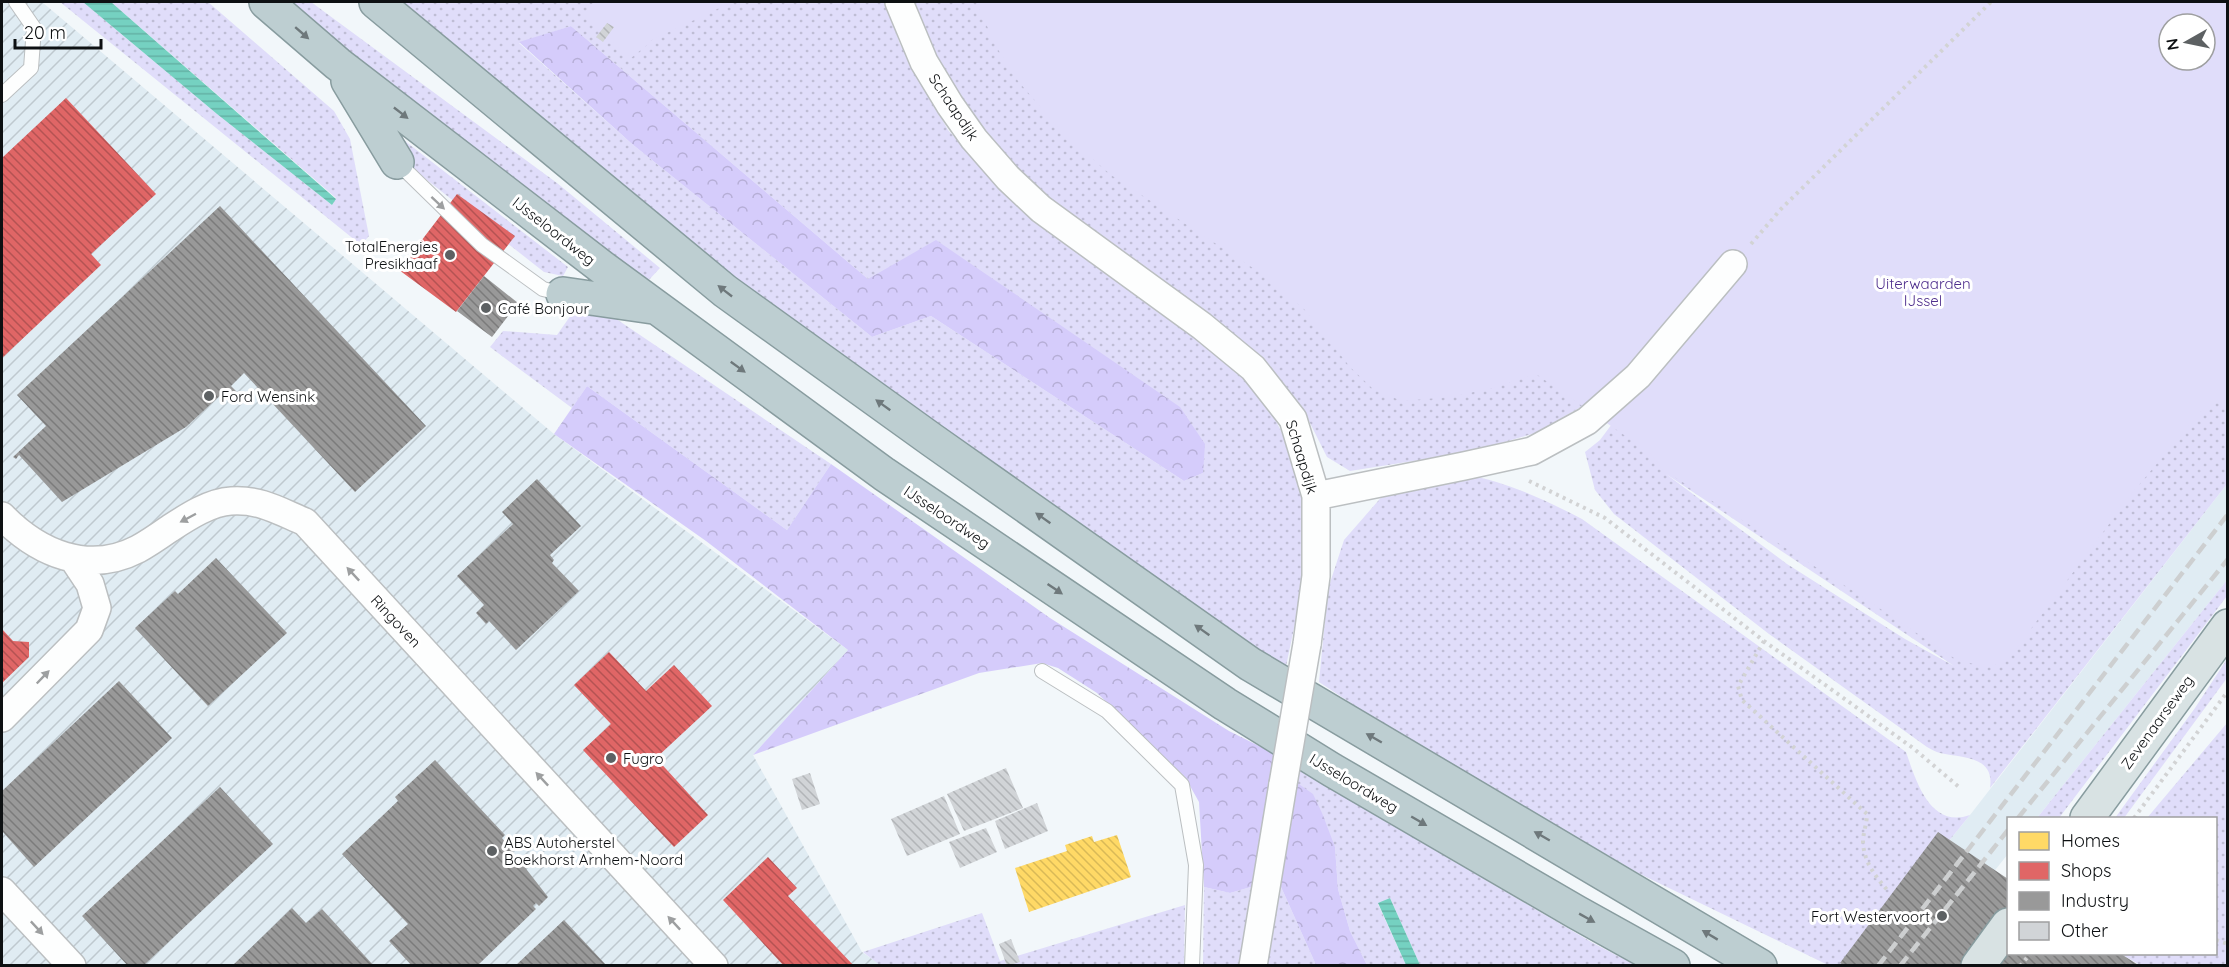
<svg xmlns="http://www.w3.org/2000/svg" width="2229" height="967" font-family="Quicksand,sans-serif">
	<defs>
		<pattern id="industrial-furrows" width="10" height="10" patternUnits="userSpaceOnUse" patternTransform="scale(1.5)"><rect width="10" height="10" fill="#e0ecf3"/><path d="M-1 1l2-2M0 10L10 0M9 11l2-2" fill="none" stroke="#bfc9cf"/></pattern>
		<pattern id="grass-dots" width="8" height="8" patternUnits="userSpaceOnUse" patternTransform="scale(1.5)"><rect width="8" height="8" fill="#e0ddfa"/><path d="M2 2h.1M6 6h.1" fill="none" stroke="#bfbdd5" stroke-width="1.8" stroke-linecap="round"/></pattern>
		<pattern id="forest-crowns" width="20" height="18" patternUnits="userSpaceOnUse" patternTransform="scale(1.5)"><rect width="20" height="18" fill="#d5ccfb"/><path d="M2 6a3 3 0 1 1 6 0M12 15a3 3 0 1 1 6 0" fill="none" stroke="#b6aed6"/></pattern>
		<pattern id="water-rules" width="6" height="5" patternUnits="userSpaceOnUse" patternTransform="scale(1.5)"><rect width="6" height="5" fill="#75d1c1"/><path d="M0 2.5h6" fill="none" stroke="#64b2a5"/></pattern>
		<pattern id="homes-back-hatch" width="6" height="6" patternUnits="userSpaceOnUse" patternTransform="scale(1.5)"><rect width="6" height="6" fill="#ffd966"/><path d="M-1 5l2 2M0 0l6 6M5-1l2 2" fill="none" stroke="#d9b957"/></pattern>
		<pattern id="shops-back-hatch" width="6" height="6" patternUnits="userSpaceOnUse" patternTransform="scale(1.5)"><rect width="6" height="6" fill="#e06666"/><path d="M-1 5l2 2M0 0l6 6M5-1l2 2" fill="none" stroke="#b45353"/></pattern>
		<pattern id="industry-back-hatch" width="6" height="6" patternUnits="userSpaceOnUse" patternTransform="scale(1.5)"><rect width="6" height="6" fill="#999"/><path d="M-1 5l2 2M0 0l6 6M5-1l2 2" fill="none" stroke="#7b7b7b"/></pattern>
		<pattern id="building-back-hatch" width="6" height="6" patternUnits="userSpaceOnUse" patternTransform="scale(1.5)"><rect width="6" height="6" fill="#d1d4d7"/><path d="M-1 5l2 2M0 0l6 6M5-1l2 2" fill="none" stroke="#b2b5b8"/></pattern>
	</defs>
	<rect width="100%" height="100%" fill="#f2f7fa"/>
	<path fill="#e0ecf3" d="M2227 484V580L2037 818H2008V854L1919 965 1848 966 1970 815Z"/>
	<path fill="url(#industrial-furrows)" d="M2 2H42L554 434 848 650 753 755 862 952 881 965 2 966Z"/>
	<path fill="url(#grass-dots)" fill-rule="evenodd" d="M60 2H83L217 114 332 205 336 198 111 2H208L334 111 350 139 369 236 361 245Z
		M287 2H311L557 183 660 268 647 282 445 127Z
		M397 2H885L900 44 948 130 1004 192 1041 227 1221 355 1251 385 1276 421 1294 457 1307 512 1301 595 1285 671 1053 512 567 157ZM571 26 868 279 1203 473 1184 481 931 316 872 337 632 144 519 43Z
		M912 2H1972L1595 399 1535 433 1470 452 1350 471 1327 457 1303 409 1258 359 1120 254 1023 177 962 103 928 41Z
		M2227 2V484L1990 788C1995 755 1961 758 1940 753 1936 752 1931 749 1927 747L1769 634 1614 514 1595 490 1585 452 1600 440 1641 385 1946 58ZM2169 24H2205V60H2169ZM1666 474 1954 666 1905 639 1787 564Z
		M401 138 568 267 563 276 544 272 418 173 396 144Z
		M568 305 600 308 831 464 787 530 587 386 572 408 490 347 503 331 557 335 571 315Z
		M1464 474C1509 483 1541 498 1582 519L1906 752C1916 781 1930 829 1970 815L1848 965H1828L1638 873 1366 713 1319 682 1328 589 1344 540 1385 493Z
		M2227 580V596L2059 818H2037Z
		M2227 659V678L2124 818H2115L2195 708Z
		M2227 723V965H2140L2121 954H2216V818H2147Z
		M1295 768 1593 943 1635 965H1420L1390 898 1378 904 1406 965H1367L1350 931 1338 889 1335 847 1293 780Z
		M1277 878 1316 965H1264Z
		M1258 885 1244 965 1203 966 1204 887 1230 893Z
		M1185 905 1184 965 881 966 863 952 982 913 1000 961Z"/>
	<path fill="url(#forest-crowns)" d="M571 26 868 279 936 240 1180 407 1205 444 1203 473 1184 481 931 316 872 337 632 144 519 42Z
		M587 386 787 530 831 464 1050 618 1229 731 1275 754 1258 885 1230 893 1204 887 1199 802 1185 777 1097 693 1058 668 1042 663 979 673 753 755 848 650 706 541 554 434Z
		M1293 780 1313 794 1322 813 1335 847 1338 889 1350 931 1367 965H1316L1277 878Z"/>
	<path fill="#e0ddfa" fill-rule="evenodd" d="M597 2H732L650 41H652L631 58 586 19 589 5Z
		M976 2H2227V401L2211 404 2203 409 2133 492 2016 649 2003 662 1986 668 1954 658 1858 594 1662 469 1650 453 1536 374 1493 388 1450 397 1402 401 1374 390 1350 367 1304 309 1259 272 1111 175 1063 133 1018 81 997 48ZM2169 24H2205V60H2169Z"/>
	<path fill="url(#water-rules)" d="M83 2H111L336 199 332 205 217 114Z
		M1390 898 1420 965H1406L1378 903Z"/>
	<path fill="url(#homes-back-hatch)" d="M1117 835 1131 877 1029 912 1015 868 1067 851 1065 845 1092 836 1094 842Z"/>
	<path fill="url(#shops-back-hatch)" d="M66 98 156 194 91 254 101 265 2 358V156L3 157Z
		M457 194 515 236 456 312 399 270Z
		M2 629 13 641 29 642V657L2 683Z
		M609 652 646 691 674 665 712 706 656 758 708 815 674 847 583 750 611 724 574 685Z
		M768 857 797 888 788 896 854 966H784L723 900Z"/>
	<path fill="url(#industry-back-hatch)" d="M220 206 426 426 355 492 244 373 231 386 242 397 237 401 226 390 186 427 62 502 19 455 16 459 13 457 46 426 17 395Z
		M484 276 518 303 492 337 457 311Z
		M537 479 581 526 550 555 554 560 552 563 579 591 516 650 489 621 486 624 476 613 484 605 457 576 513 524 502 512Z
		M216 558 287 633 208 706 135 628 175 591 178 594Z
		M119 681 172 738 34 867 2 831V791Z
		M435 760 505 835 502 838 548 897 539 906 536 903 533 906 536 909 477 966H412L389 941 408 924 342 854 398 801 395 797Z
		M220 787 273 844 143 966H128L82 916Z
		M1938 832 2008 879V954H2121L2140 966H1845L1840 963Z
		M292 908 306 923 322 909 374 966H232Z
		M564 920 607 966H515Z"/>
	<path fill="url(#building-back-hatch)" d="M607 23 614 27 603 42 596 37Z
		M1006 768 1023 808 964 831 947 794Z
		M810 773 820 804 802 810 792 779Z
		M944 796 960 834 907 856 891 819Z
		M1037 803 1048 831 1005 849 995 821Z
		M986 828 997 852 960 868 949 842Z
		M1011 939 1020 962 1007 966 999 944Z"/>
	<g fill="none" stroke-linecap="round" stroke-linejoin="round">
		<g stroke="#bbbfc1" stroke-width="16">
			<path id="lane" d="M2 95 31 68 34 28 16 2
				M397 162 482 245 543 289 563 294
				M1042 671 1107 711 1182 785 1196 865 1192 966"/>
		</g>
		<g stroke="#bbbfc1" stroke-width="30">
			<path id="street" d="M899 2 924 62 950 105 974 139 1008 178 1041 209 1202 326 1253 368 1293 419 1316 496V576L1307 644
				M1316 496 1464 466 1532 451 1587 421 1638 376 1733 264
				M2 516C38 553 88 575 138 549 149 543 159 536 169 529 186 518 210 502 231 501 260 499 279 511 305 522L714 966
				M2 718 89 630 97 608 90 584 74 560
				M2 891 72 966
				M1253 966 1283 784"/>
		</g>
		<g stroke="#889c9f" stroke-width="36">
			<path id="primary" d="M2087 818 2228 626
				M1978 966 2008 925"/>
		</g>
		<g stroke="#889c9f" stroke-width="36">
			<path id="highway" d="M266 2 338 64 603 268 884 474 1225 704 1332 770 1576 912 1673 966
				M376 2 725 291 932 440 1250 664 1760 966
				M348 81 397 162
				M563 294 653 307"/>
		</g>
		<path stroke="#d2d3d4" stroke-width="4" stroke-dasharray="3 4.5" stroke-linecap="butt" d="M1751 244 1781 209 1991 2
			M1529 481 1605 518 1764 641 1913 748 1959 787
			M1764 641 1738 686 1742 700 1867 814C1867 823 1863 833 1863 842 1864 863 1876 877 1889 892
			M2134 818 2228 691
			M2216 940 2228 944
			M2020 966 2030 954"/>
		<use href="#lane" stroke="#fdfefe" stroke-width="14"/>
		<use href="#street" stroke="#fdfefe" stroke-width="27"/>
		<use href="#primary" stroke="#d8e2e3" stroke-width="33"/>
		<use href="#highway" stroke="#bdced1" stroke-width="33"/>
		<path stroke="#cdcfd0" stroke-width="4.5" stroke-dasharray="12 6" stroke-linecap="butt" d="M2018 818 2228 559
			M1878 966 2228 514
			M1900 966 2008 830"/>
		<g stroke="#bbbfc1" stroke-width="30" stroke-linecap="butt">
			<path id="street-bridge" d="M1283 784 1307 644"/>
		</g>
		<use href="#street-bridge" stroke="#fdfefe" stroke-width="27"/>
	</g>
	<defs><path id="oneway-solid" d="M-6-.8H1V-3.2L6.5 0L1 3.2V.8H-6Z" transform="scale(1.5)"/></defs>
	<g fill="#6e787b">
		<use href="#oneway-solid" transform="translate(302 33) rotate(41)"/>
		<use href="#oneway-solid" transform="translate(401 113) rotate(38)"/>
		<use href="#oneway-solid" transform="translate(725 291) rotate(-142)"/>
		<use href="#oneway-solid" transform="translate(738 367) rotate(36)"/>
		<use href="#oneway-solid" transform="translate(883 405) rotate(-144)"/>
		<use href="#oneway-solid" transform="translate(1043 518) rotate(-145)"/>
		<use href="#oneway-solid" transform="translate(1055 589) rotate(34)"/>
		<use href="#oneway-solid" transform="translate(1202 630) rotate(-145)"/>
		<use href="#oneway-solid" transform="translate(1374 738) rotate(-150)"/>
		<use href="#oneway-solid" transform="translate(1419 821) rotate(30)"/>
		<use href="#oneway-solid" transform="translate(1542 836) rotate(-150)"/>
		<use href="#oneway-solid" transform="translate(1587 918) rotate(29)"/>
		<use href="#oneway-solid" transform="translate(1710 935) rotate(-149)"/>
	</g>
	<g fill="#9d9fa0">
		<use href="#oneway-solid" transform="translate(438 203) rotate(43)"/>
		<use href="#oneway-solid" transform="translate(188 518) rotate(152)"/>
		<use href="#oneway-solid" transform="translate(353 574) rotate(-133)"/>
		<use href="#oneway-solid" transform="translate(43 677) rotate(-46)"/>
		<use href="#oneway-solid" transform="translate(542 779) rotate(-133)"/>
		<use href="#oneway-solid" transform="translate(674 923) rotate(-133)"/>
		<use href="#oneway-solid" transform="translate(37 928) rotate(47)"/>
	</g>
	<g fill="#5d6163" stroke="#fff" stroke-width="2">
		<circle cx="450" cy="255" r="6"/>
		<circle cx="486" cy="308" r="6"/>
		<circle cx="209" cy="396" r="6"/>
		<circle cx="611" cy="758" r="6"/>
		<circle cx="492" cy="851" r="6"/>
		<circle cx="1942" cy="916" r="6"/>
	</g>
	<g text-anchor="middle" dominant-baseline="central" stroke-width="6" stroke-linejoin="round" paint-order="stroke">
		<g font-size="15" fill="#0d1012" stroke="#fff">
			<text transform="translate(954 107) rotate(56)">Schaapdijk</text>
			<text transform="translate(554 231) rotate(38)">IJsseloordweg</text>
			<text transform="translate(1302 457) rotate(73)">Schaapdijk</text>
			<text transform="translate(947 517) rotate(34)">IJsseloordweg</text>
			<text transform="translate(396 621) rotate(47)">Ringoven</text>
			<text transform="translate(2157 722) rotate(-54)">Zevenaarseweg</text>
			<text transform="translate(1354 783) rotate(31)">IJsseloordweg</text>
		</g>
		<g font-size="15" fill="#0d1012" stroke="#fff" text-anchor="start">
			<text x="438" y="246" text-anchor="end">TotalEnergies<tspan x="438" dy="17">Presikhaaf</tspan></text>
			<text x="498" y="308">Café Bonjour</text>
			<text x="221" y="396">Ford Wensink</text>
			<text x="623" y="758">Fugro</text>
			<text x="504" y="842">ABS Autoherstel<tspan x="504" dy="17">Boekhorst Arnhem-Noord</tspan></text>
			<text x="1930" y="916" text-anchor="end">Fort Westervoort</text>
		</g>
		<g font-size="15" fill="#4f2f8d" stroke="#fff">
			<text x="1923" y="283">Uiterwaarden<tspan x="1923" dy="17">IJssel</tspan></text>
		</g>
	</g>
	<rect width="2229" height="967" fill="none" stroke="#0d1012" stroke-width="6"/>
	<rect x="2007" y="817" width="210" height="138" fill="#ffffff" stroke="#9e9fa0" stroke-width="1.5"/>
	<rect x="2019" y="832" width="30" height="18" fill="#ffd966" stroke="#9e9fa0" stroke-width="1.5"/>
	<text x="2061" y="847" font-size="18" fill="#0d1012">Homes</text>
	<rect x="2019" y="862" width="30" height="18" fill="#e06666" stroke="#9e9fa0" stroke-width="1.5"/>
	<text x="2061" y="877" font-size="18" fill="#0d1012">Shops</text>
	<rect x="2019" y="892" width="30" height="18" fill="#999999" stroke="#9e9fa0" stroke-width="1.5"/>
	<text x="2061" y="907" font-size="18" fill="#0d1012">Industry</text>
	<rect x="2019" y="922" width="30" height="18" fill="#d1d4d7" stroke="#9e9fa0" stroke-width="1.5"/>
	<text x="2061" y="937" font-size="18" fill="#0d1012">Other</text>
	<g transform="translate(2187 42) rotate(261)"><circle r="28" fill="#ffffff" stroke="#9e9fa0" stroke-width="1.5"/>
	<path d="M0-4.5L10 22L0 15L-10 22Z" fill="#5d6163"/>
	<text y="-9" font-size="16" font-weight="bold" text-anchor="middle" fill="#0d1012">N</text>
	</g>
	<path d="M15 39v9h86v-9" fill="none" stroke="#0d1012" stroke-width="3"/>
	<text x="24" y="39" font-size="18" fill="#0d1012" stroke="#ffffff" stroke-width="4.5" paint-order="stroke">20 m</text>
</svg>
